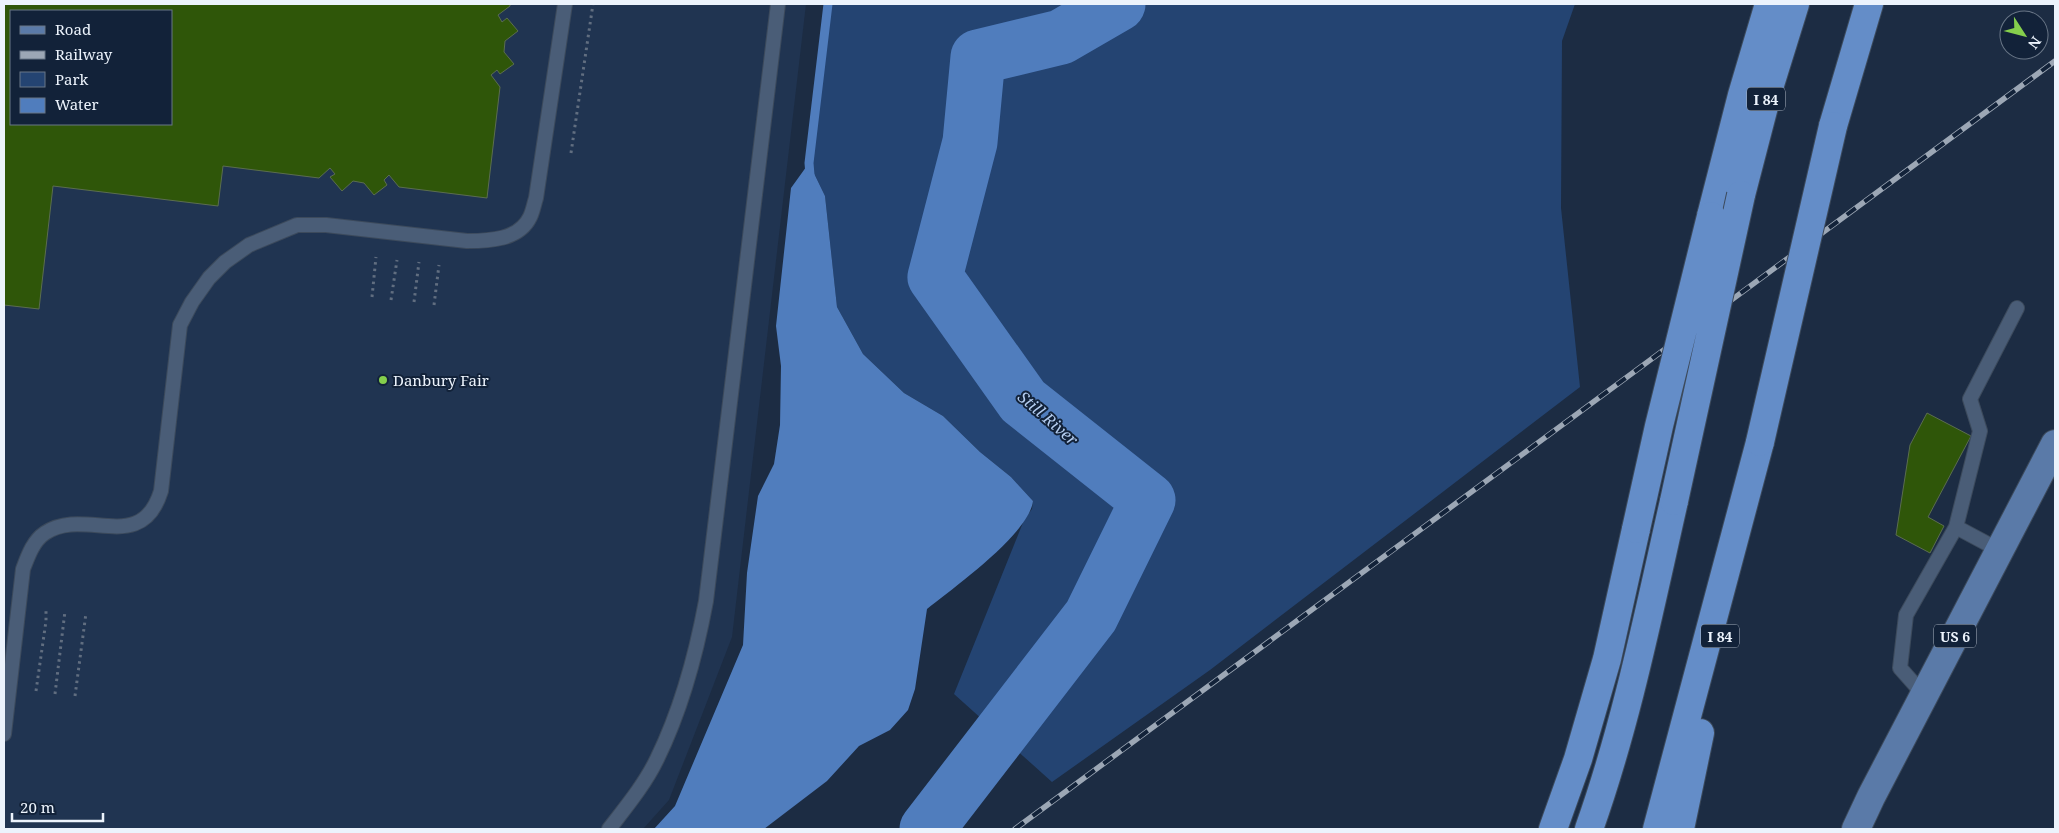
<svg xmlns="http://www.w3.org/2000/svg" width="2059" height="833" font-family="'Noto Serif',serif">
	<rect width="100%" height="100%" fill="#1c2c43"/>
	<path fill="#203451" fill-rule="evenodd" d="M4 4H806L732 637 669 800 643 829H4ZM11 11H171V124H11Z"/>
	<path fill="#244472" d="M828 4H1575L1562 41 1561 208 1580 387 1210 670 1052 782 954 694 1024 520 1032 509 1033 501 1011 477 980 452 943 416 904 393 863 354 837 307 825 196 809 163Z"/>
	<path fill="#507dbd" d="M809 163 825 196 837 307 863 354 904 393 943 416 980 452 1011 477 1033 501C1029 534 954 587 927 609L915 689 908 710 890 730 859 746 827 781 764 829H654L675 806 743 645 747 573 758 496 774 464 780 425 781 366 776 326 791 188Z"/>
	<g fill="none" stroke-linecap="round" stroke-linejoin="round">
		<path stroke="#507dbd" stroke-width="9" d="M810 175 809 163 828 4"/>
		<path stroke="#507dbd" stroke-width="55" d="M927 829 1091 616 1148 500 1023 401 935 277 970 142 978 57 1061 37 1118 4"/>
	</g>
	<path fill="#2f5609" stroke="#5b6d50" fill-rule="evenodd" d="M4 4H510V6L498 15 502 22 507 18 518 31 505 41 504 52 514 64 500 74 497 70 491 75 500 87 487 198 399 187 389 175 384 180 387 185 374 195 364 183 353 181 342 191 330 177 335 174 330 168 319 178 223 166 218 206 53 186 39 309 4 305ZM11 11H171V124H11Z
		M1927 413 1971 436 1928 517 1944 526 1930 553 1896 535 1910 445Z"/>
	<g fill="none" stroke-linecap="round" stroke-linejoin="round">
		<g stroke="#3c4a5c" stroke-width="16">
			<path id="lane" d="M1999 550 1956 527 1980 431 1970 399 2017 308
				M1924 695 1900 668 1906 615 1956 527
				M4 734 23 569C28 556 33 541 45 533 85 506 141 556 161 491L180 325 192 302 209 278 225 262 249 245 297 225H326L467 241C489 241 519 240 530 217 533 211 534 204 536 198L565 4
				M609 829C626 807 645 784 657 759 681 710 696 655 706 601L778 4"/>
		</g>
		<g stroke="#3c4a5c" stroke-width="30">
			<path id="primary" d="M1856 829 1871 797 2055 444"/>
		</g>
		<g stroke="#3c4a5c" stroke-width="30">
			<path id="highway" d="M1833 126 1869 4
				M1741 195 1768 91 1795 4
				M1711 216 1742 95 1769 4
				M1553 829 1578 759 1607 659 1636 529
				M1589 829C1627 722 1649 611 1674 501
				M1657 829 1760 442
				M1680 829 1700 733"/>
		</g>
		<path stroke="#616e80" stroke-width="3" stroke-dasharray="2.5 4" stroke-linecap="butt" d="M571 153 593 4
			M372 297 376 257
			M391 300 397 260
			M414 302 419 262
			M434 305 439 265
			M36 691 46 621V608
			M55 694 65 611
			M75 696 86 613"/>
		<use href="#lane" stroke="#4a5d77" stroke-width="14"/>
		<use href="#primary" stroke="#5a7aa8" stroke-width="28"/>
		<use href="#highway" stroke="#648dc8" stroke-width="28"/>
		<g stroke="#9ca7b5" stroke-width="5.5">
			<path id="rail" d="M1015 829 2055 61"/>
		</g>
		<use href="#rail" stroke="#122239" stroke-width="4" stroke-dasharray="11" stroke-linecap="butt"/>
		<g stroke="#3c4a5c" stroke-width="30" stroke-linecap="butt">
			<path id="highway-bridge" d="M1760 442 1833 126
				M1674 501 1741 195
				M1636 529 1659 426 1711 216"/>
		</g>
		<use href="#highway-bridge" stroke="#648dc8" stroke-width="28"/>
	</g>
	<circle fill="#85cf4c" stroke="#122239" stroke-width="2" cx="383" cy="380" r="5"/>
	<g text-anchor="middle" dominant-baseline="central" stroke-width="4" stroke-linejoin="round" paint-order="stroke">
		<g fill="#122239" stroke="#abb4c2" stroke-width="1">
			<rect x="1747" y="87.5" width="38" height="23" rx="4"/>
			<rect x="1701" y="624.5" width="38" height="23" rx="4"/>
			<rect x="1934" y="624.5" width="42" height="23" rx="4"/>
		</g>
		<g font-size="14" font-weight="bold" fill="#ecf3fc">
			<text x="1766" y="99">I 84</text>
			<text x="1720" y="636">I 84</text>
			<text x="1955" y="636">US 6</text>
		</g>
		<g font-size="15" fill="#ecf3fc" stroke="#122239" text-anchor="start">
			<text x="393" y="380">Danbury Fair</text>
		</g>
		<g font-size="16" font-style="italic" fill="#b3ccef" stroke="#122239">
			<text transform="translate(1048 418) rotate(41)">Still River</text>
		</g>
	</g>
	<rect width="2059" height="833" fill="none" stroke="#ecf3fc" stroke-width="10"/>
	<rect x="10" y="10" width="162" height="115" fill="#122239" stroke="#697687"/>
	<rect x="20" y="26" width="25" height="8" fill="#5a7aa8" stroke="#697687"/>
	<text x="55" y="35" font-size="15" fill="#ecf3fc">Road</text>
	<rect x="20" y="51" width="25" height="8" fill="#9ca7b5" stroke="#697687"/>
	<text x="55" y="60" font-size="15" fill="#ecf3fc">Railway</text>
	<rect x="20" y="72" width="25" height="15" fill="#244472" stroke="#697687"/>
	<text x="55" y="85" font-size="15" fill="#ecf3fc">Park</text>
	<rect x="20" y="98" width="25" height="15" fill="#507dbd" stroke="#697687"/>
	<text x="55" y="110" font-size="15" fill="#ecf3fc">Water</text>
	<g transform="translate(2024 35) rotate(126)"><circle r="24" fill="#122239" stroke="#697687"/>
	<path d="M0-4L9 19L0 12L-9 19Z" fill="#85cf4c"/>
	<text y="-8" font-size="14" font-weight="bold" text-anchor="middle" fill="#ecf3fc">N</text>
	</g>
	<path d="M12 813v8h91v-8" fill="none" stroke="#ecf3fc" stroke-width="2.5"/>
	<text x="20" y="813" font-size="15" fill="#ecf3fc" stroke="#122239" stroke-width="4" paint-order="stroke">20 m</text>
</svg>
